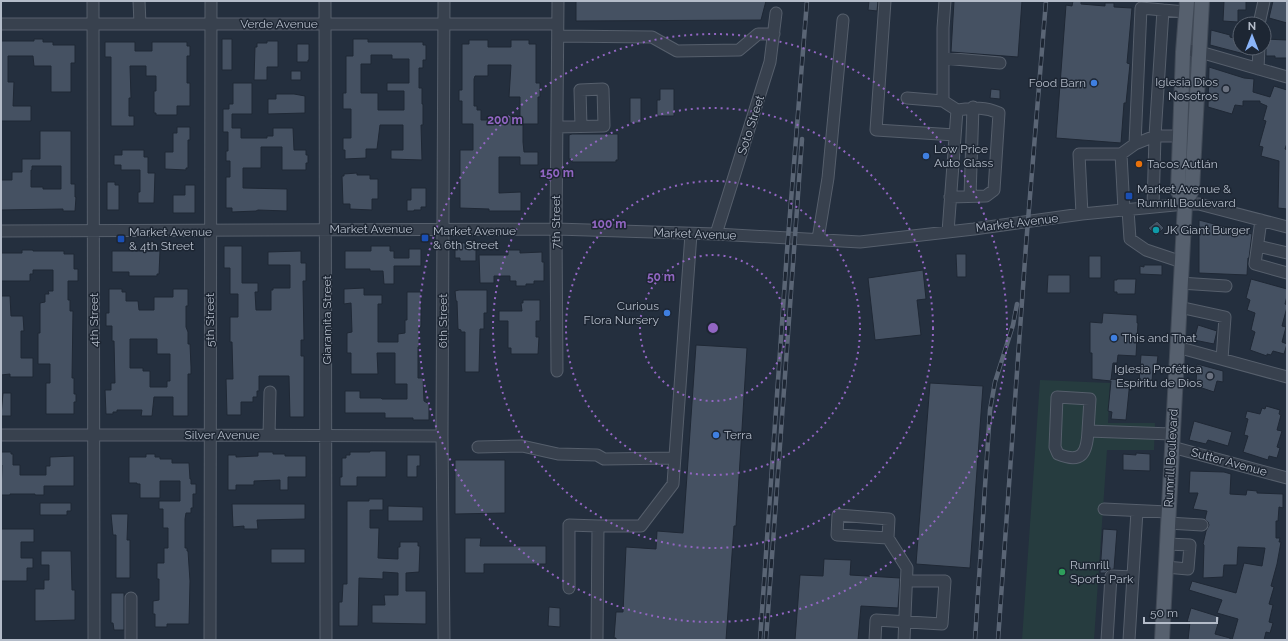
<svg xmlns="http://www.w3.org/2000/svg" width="1288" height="641" font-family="Raleway,sans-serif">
	<rect width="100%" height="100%" fill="#242f3e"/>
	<path fill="#263c3f" d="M1040 380 1110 383 1108 423H1155L1154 450H1107L1094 640H1022Z"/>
	<path fill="#455162" stroke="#1f2835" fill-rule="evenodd" d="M576 1H766L761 20 576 21Z
		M869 1H878L877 11 868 10Z
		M954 1H1022L1018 57 951 52Z
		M1073 1H1081V4L1105 6V3H1114V7L1132 8 1127 63 1130 64 1126 103H1124L1121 143 1056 138 1066 5 1072 6Z
		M1224 1H1246V10H1238V22L1223 21Z
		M1273 1H1287V23L1269 18Z
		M1211 30 1230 35V37L1240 40V48H1252V56L1210 45Z
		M34 39H43V42H53V45H75V63H71V92H51V66H34L33 56H8V82H14L13 106H31V121H1V41H34Z
		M222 39H232V70H222Z
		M353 39H368V42H423V45H426V60H423V68H419V88H422V104H423V125H421L422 160 391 159V150H403V125H380L377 149H366V158L345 159V150H343V138H351V109H343V93H346V56H353ZM371 55H392V59H409V83H387V91H404V110H378V93H361V64H371Z
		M1264 39 1287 40V58H1275V56H1266V48Z
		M469 40H488V47H511V40H529V44H536V83H540V97H538V124H523V142L524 152H538V165H520V157H499V193L521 192V211H489V209L460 208V150H473V124H462V101H459V90H462V44H469ZM488 65H511L509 97H520V116H504V120H481V110H477V106H474V79L475 76H488Z
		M267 41H278V67H267V80H254L255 47H257V43H267Z
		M105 42H135V51H152V42H187V46H190V56H187V83H190V106H177V115H156V113H154V91H156V76H146V66H130L131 98H129V116H134V126H111V57H105Z
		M297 44H309V60H308V62H297Z
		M1209 67 1244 78 1254 79 1253 92 1270 97 1274 86 1287 90V143L1285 149 1287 150V209L1278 208 1279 161 1261 156 1263 147 1259 146 1266 121 1263 120 1267 106 1260 103V101H1243V106L1235 105 1232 114 1208 107Z
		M291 71H301V80H291Z
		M233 83H252V114H232V128H241V138H267V136H273V128H293L294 150H306V155H308V163H306V170H282V147H261V168H243V188L287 189V211L258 210 256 211 232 212V208H226V177H230V161H226V151H228V132H223V109H229V104H233Z
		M660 89H674V116H657V100H660Z
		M991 89 1000 90V99L990 98Z
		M276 94H294L305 96V113L268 114V99H276Z
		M630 98H641V123H630Z
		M177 127H190V140H188V168H186V170L165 169V152H173V133H177Z
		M40 131H71V184H75V197H76L75 211H63V209L1 210V180H12V172H22V159H40ZM32 166H61V189H43V187H31V170H32Z
		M572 134H618V160H616V162H572V159H569V135Z
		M122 150H144V157H148V173H155L154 203H138V192H140V170H121V165H114V155H122Z
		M357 173V175H370V179H378V199H372V210L350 209V204H343L342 176H344V174Z
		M107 182H115V185H119V210H107Z
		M185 185H195V213H173V195H185Z
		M411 188H426V207H421V210H414V211H407V200H411Z
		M1199 220 1252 234 1249 258H1248L1247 275 1199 273Z
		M1157 221 1164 228 1156 236 1148 228Z
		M455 243H465V248H476V261H460V258H455Z
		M224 246H242V283H258V292H255L256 310H271V290H273V288H290V265H268V252L301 251V263H306V281H303V283L304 340H301V356H304V417H290L289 376H259V391H257V397H253V402H241V415H227L226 379H233L232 342H230V317H238V294H230V268H224Z
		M371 246H390V251H394V258H409V249H421V266H394V284H384L383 271H370V269H345V251H371Z
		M22 250H33V251H64V254H74V269H78V281H68V300H70V311H73L72 378H74V394H76V402H74V414H46V383H50V364H38V333H40V303L45 302V294H49L48 291H53V270H33V274H30V281H1V253H22Z
		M508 250H520V253L542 252V262H544V281H534V284H526V286H516V281H510V276H494V283H480L479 255H508Z
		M112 251H160L159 274H157V276H129V272H112Z
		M956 254H966V277H957Z
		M1089 256H1101V278H1089Z
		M1144 265H1162V275L1140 274V266L1144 267Z
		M923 270 926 299 917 300 921 335 875 340 868 278Z
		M1048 275H1070V293H1047Z
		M1117 279H1136L1135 294H1117V292H1114V280H1117Z
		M1251 279 1287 289V296L1285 304 1287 305V307L1282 326 1286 327 1282 342 1287 344 1284 354 1273 351 1271 355 1267 354V356L1250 350 1255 332 1251 330 1255 313 1247 310 1250 300 1246 298Z
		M364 288V295H382V304H378V342H398V334L405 333V320H407V292H421V327H419V347H418V378H423L424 401 429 404V420H413V418H385V413H345V391H360V398H381L382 399H407V384H395V353H377L378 374H351V353H347V333L352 332 351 303 344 304V289Z
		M109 289H122V292H126V301H138L139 310H154V297H173V289H188V306H186V327L188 332V344H190L191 367V374H188V416H173V397H154L152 416H141L142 410H117V412H113V414H106L105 390H111V383H115L114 341H112V326H106V313H109ZM130 339H157V354H170V381H167V387H150V371H143V368H130Z
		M459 290H487V313H484V329H480L479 372H465V332H461V330L458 329 457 301H456L455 291Z
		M1 296H10L11 316H23L24 331H21V358H33V377H10V374L1 375Z
		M523 300H540V321H536V337H539L538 354H511V348H508V321H499V311H522L521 303H523Z
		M1103 313 1137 315V323H1138L1136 356 1118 355 1117 363H1113L1111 380V379L1130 381 1126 420 1111 419 1112 412 1108 411 1111 381 1092 379V353H1090V322L1102 323Z
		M1198 325 1217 331 1214 344 1194 340Z
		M696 345 747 348 736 526H734L726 640H616V638H614L616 612H623L626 547 656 549 657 531 683 533Z
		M1141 355 1158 356 1156 371 1153 370 1152 382 1139 381Z
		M1197 364 1223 371V382L1217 381 1214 392 1196 386Z
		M930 383 983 386 970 568 916 564Z
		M3 393H11V416H1Z
		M1266 406 1280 410 1279 414 1281 415 1277 430 1282 431 1277 447 1280 448 1277 458 1269 456 1268 460 1243 452 1248 436 1244 435 1248 419 1245 418 1247 411 1260 414 1262 408 1265 409Z
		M1194 421 1232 432 1228 446 1208 440 1206 444 1189 440Z
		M370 451H386V477H357V486H340V477H342V458H346V455H350V452H370Z
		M1 452H11V454H13V465H20V475H46V466H50V457L74 456V486H44V495H35V494H10V495H1L2 465H1Z
		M258 452H273V454H285V456H306V477H288V490H280V480L254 481V485H236V490H228V455H236V457L258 456Z
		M1136 453 1150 454V471L1123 470V454L1136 455Z
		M146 454H155V457H160V459H172V463H189L190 479H191V484H196V494H193V508H191V513H186L185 519V548H187V551H188L190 581 189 624H167V627H155V614H153V601L159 600V579H157V563H164V548H168V528H163V509H159V501H180V481H160V498H140V484H137V483H129V457H146Z
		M407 455H420V466H417V477H407Z
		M455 460H505V513L455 514Z
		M1190 471 1224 472 1231 474 1230 494 1246 495 1247 490 1257 491V493L1283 494V508L1279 507 1278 521H1276V538H1280L1279 542H1281L1277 564 1271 586 1274 587 1269 604 1273 605 1269 622 1273 623 1270 633 1266 632 1264 640H1232L1238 619 1217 613 1222 600 1189 590 1192 581 1236 593 1244 563 1262 566 1265 548 1238 547 1237 565H1224L1223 577 1203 578 1204 545 1203 544 1206 531 1209 525 1208 522 1205 519 1207 511 1193 509 1198 493H1189Z
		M369 499H383V510H370V528H379L378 558 398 559V547H400V542H418V546H420L419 572 406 573V591H426V624L372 623V605H385L384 595H398V573L383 572V579L359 578 358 626H339V602H342L343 584H347V501H369Z
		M40 503H71V511H67V515H40Z
		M232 504H305V519L257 520 258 529H244V526L233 527Z
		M388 506 423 507V521H388Z
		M111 514H128L127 540H130V578H116V535H113Z
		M1 529H34V542H21V558H33V568H27V581H1Z
		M1103 529 1117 530 1114 569 1108 570 1105 573H1100Z
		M465 538H481L480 546H546V564H484V573H465Z
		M271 549H305V563H271Z
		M41 551H71L72 590H75V620L35 621V589H44V580H49V565H41Z
		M824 559 851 560 850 575 900 578 898 608 861 606 858 640H795L800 575 823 576Z
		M111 593H124V630H114L113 623H111Z
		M549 607 560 608V627L548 626Z
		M1191 608 1220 617 1215 634 1230 638V640H1188L1190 622H1187Z"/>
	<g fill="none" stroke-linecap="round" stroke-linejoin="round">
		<g stroke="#565f6c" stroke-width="13">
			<path id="minor" d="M93 1 94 640
				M139 1 140 24
				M325 1 326 640
				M885 1 876 130 955 135
				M945 1 943 28V101L957 110 948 232
				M1163 10 1186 12
				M1 24H557
				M1259 24 1264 1
				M558 36 652 37 677 51 739 50 758 34H774
				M1183 49 1207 54 1287 77
				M943 58 1000 63
				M1258 69 1259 48
				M907 98 943 101
				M557 127 604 126 603 89 580 90 581 126
				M1135 144 1141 8 1163 10 1155 136 1153 207
				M1121 154 1124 210
				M970 196 973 107
				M950 197 986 196 994 190 999 113C984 106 973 108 957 110
				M1128 210 1130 239 1146 250 1182 262
				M1082 214 1079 154H1121L1135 144 1155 136H1180
				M1261 220 1255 264 1287 273
				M1 231 556 229 716 234 860 242 974 229 1082 214 1185 204H1199L1287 227
				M716 234 770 62 776 13
				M818 239 828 178 843 20
				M1258 246 1287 253
				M1180 283 1226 286
				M1179 307 1225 317 1222 359
				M1177 347 1287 377
				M557 371 556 229 558 1
				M1088 431C1087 453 1082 464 1058 454L1055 447 1057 397 1090 399 1088 431 1172 434
				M1 435H210L442 436
				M269 435 270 392
				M478 447 522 446 558 454 597 455 604 459 675 458
				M1172 447 1287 478
				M1104 509 1168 512
				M1168 523 1202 525
				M888 538 837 535 838 515 889 519 888 538 907 568 904 640
				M1166 567 1188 569 1190 545 1167 544
				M569 588V525L598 526
				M131 640V598
				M210 640 211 1
				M444 640 442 436 444 1
				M597 640 598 526H641L673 484 691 234
				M875 640 876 620 942 624 945 581H907
				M1107 640 1111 576 1133 577
				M1129 640 1137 511"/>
		</g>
		<g stroke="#414a57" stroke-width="16">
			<path id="major" d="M1185 204 1178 191 1183 52 1187 1
				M1162 640 1185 204 1192 190 1202 1"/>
		</g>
		<use href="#minor" stroke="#38414e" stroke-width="11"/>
		<use href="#major" stroke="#56606e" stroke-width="14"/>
		<g stroke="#5a6575" stroke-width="4.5">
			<path id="rail" d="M760 640 787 251 807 1
				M766 640 802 139
				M975 640 990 410 995 382 1013 325 1017 304
				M998 640 1026 245 1046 1"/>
		</g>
		<use href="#rail" stroke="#1d2633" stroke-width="3" stroke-dasharray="9" stroke-linecap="butt"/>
	</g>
	<g fill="none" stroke="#9266c3" stroke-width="2" stroke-dasharray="2 4">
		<circle cx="713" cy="328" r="73"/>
		<circle cx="713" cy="328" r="147"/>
		<circle cx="713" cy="328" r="220"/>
		<circle cx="713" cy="328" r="294"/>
	</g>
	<g fill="#3f7fe0" stroke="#1d2633" stroke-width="1.5">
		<circle cx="1094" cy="83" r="4"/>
		<circle cx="926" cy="156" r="4"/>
		<circle cx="667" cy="313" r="4"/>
		<circle cx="1114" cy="338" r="4"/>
		<circle cx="716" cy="435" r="4"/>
	</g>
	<g fill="#6b7280" stroke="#1d2633" stroke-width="1.5">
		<circle cx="1226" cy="89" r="4"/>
		<circle cx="1210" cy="376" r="4"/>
	</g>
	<circle fill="#e8710a" stroke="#1d2633" stroke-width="1.5" cx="1139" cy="164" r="4"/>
	<g fill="#1a4fb4" stroke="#1d2633" stroke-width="1.5">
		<rect x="1125" y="192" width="8" height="8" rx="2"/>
		<rect x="421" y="234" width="8" height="8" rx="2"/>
		<rect x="117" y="235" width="8" height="8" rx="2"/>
	</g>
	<circle fill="#0f9aa8" stroke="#1d2633" stroke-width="1.5" cx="1156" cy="230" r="4"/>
	<circle fill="#2e9e5b" stroke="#1d2633" stroke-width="1.5" cx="1062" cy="572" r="4"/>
	<g text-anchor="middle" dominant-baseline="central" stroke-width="3" stroke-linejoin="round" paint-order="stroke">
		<g font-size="12" fill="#b4bcc9" stroke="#1d2633">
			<text x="279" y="24">Verde Avenue</text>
			<text transform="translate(751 125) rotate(-72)">Soto Street</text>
			<text transform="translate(556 222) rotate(-90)">7th Street</text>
			<text transform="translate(1017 223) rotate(-7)">Market Avenue</text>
			<text x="371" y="229">Market Avenue</text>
			<text transform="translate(695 234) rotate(2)">Market Avenue</text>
			<text transform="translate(94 320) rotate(-90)">4th Street</text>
			<text transform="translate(210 320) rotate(-90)">5th Street</text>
			<text transform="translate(327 320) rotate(-90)">Giaramita Street</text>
			<text transform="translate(443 321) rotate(-90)">6th Street</text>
			<text x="222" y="435">Silver Avenue</text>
			<text transform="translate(1171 458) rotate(-87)">Rumrill Boulevard</text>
			<text transform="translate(1229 462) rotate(15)">Sutter Avenue</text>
		</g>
		<g font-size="12" fill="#b4bcc9" stroke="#1d2633" text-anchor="start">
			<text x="1218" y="82" text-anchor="end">Iglesia Dios<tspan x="1218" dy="14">Nosotros</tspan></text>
			<text x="1086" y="83" text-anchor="end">Food Barn</text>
			<text x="934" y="149">Low Price<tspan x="934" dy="14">Auto Glass</tspan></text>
			<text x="1147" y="164">Tacos Autlán</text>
			<text x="1137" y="189">Market Avenue &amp;<tspan x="1137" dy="14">Rumrill Boulevard</tspan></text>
			<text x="1164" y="230">JK Giant Burger</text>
			<text x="433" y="231">Market Avenue<tspan x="433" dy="14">&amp; 6th Street</tspan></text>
			<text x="129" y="232">Market Avenue<tspan x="129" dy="14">&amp; 4th Street</tspan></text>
			<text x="659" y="306" text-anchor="end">Curious<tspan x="659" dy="14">Flora Nursery</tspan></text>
			<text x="1122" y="338">This and That</text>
			<text x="1202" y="369" text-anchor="end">Iglesia Profética<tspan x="1202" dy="14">Espíritu de Dios</tspan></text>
			<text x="724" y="435">Terra</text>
			<text x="1070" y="565">Rumrill<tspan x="1070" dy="14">Sports Park</tspan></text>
		</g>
	</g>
	<circle cx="713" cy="328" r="6" fill="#9266c3" stroke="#1d2633" stroke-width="2"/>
	<g font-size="12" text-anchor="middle" font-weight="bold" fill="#9266c3" stroke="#1d2633" stroke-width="3" stroke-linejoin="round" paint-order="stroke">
		<text x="505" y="124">200 m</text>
		<text x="557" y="177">150 m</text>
		<text x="609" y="228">100 m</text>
		<text x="661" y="281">50 m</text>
	</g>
	<rect width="1288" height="641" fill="none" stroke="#b4bcc9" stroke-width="4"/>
	<g transform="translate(1252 36)"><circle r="19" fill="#1d2633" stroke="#59626f"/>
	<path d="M0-3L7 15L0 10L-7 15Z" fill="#8ab4f8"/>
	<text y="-6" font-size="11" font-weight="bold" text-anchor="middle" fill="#b4bcc9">N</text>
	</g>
	<path d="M1144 617v6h73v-6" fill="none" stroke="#b4bcc9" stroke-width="2"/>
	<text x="1150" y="617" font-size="12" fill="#b4bcc9" stroke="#1d2633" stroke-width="3" paint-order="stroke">50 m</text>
</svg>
